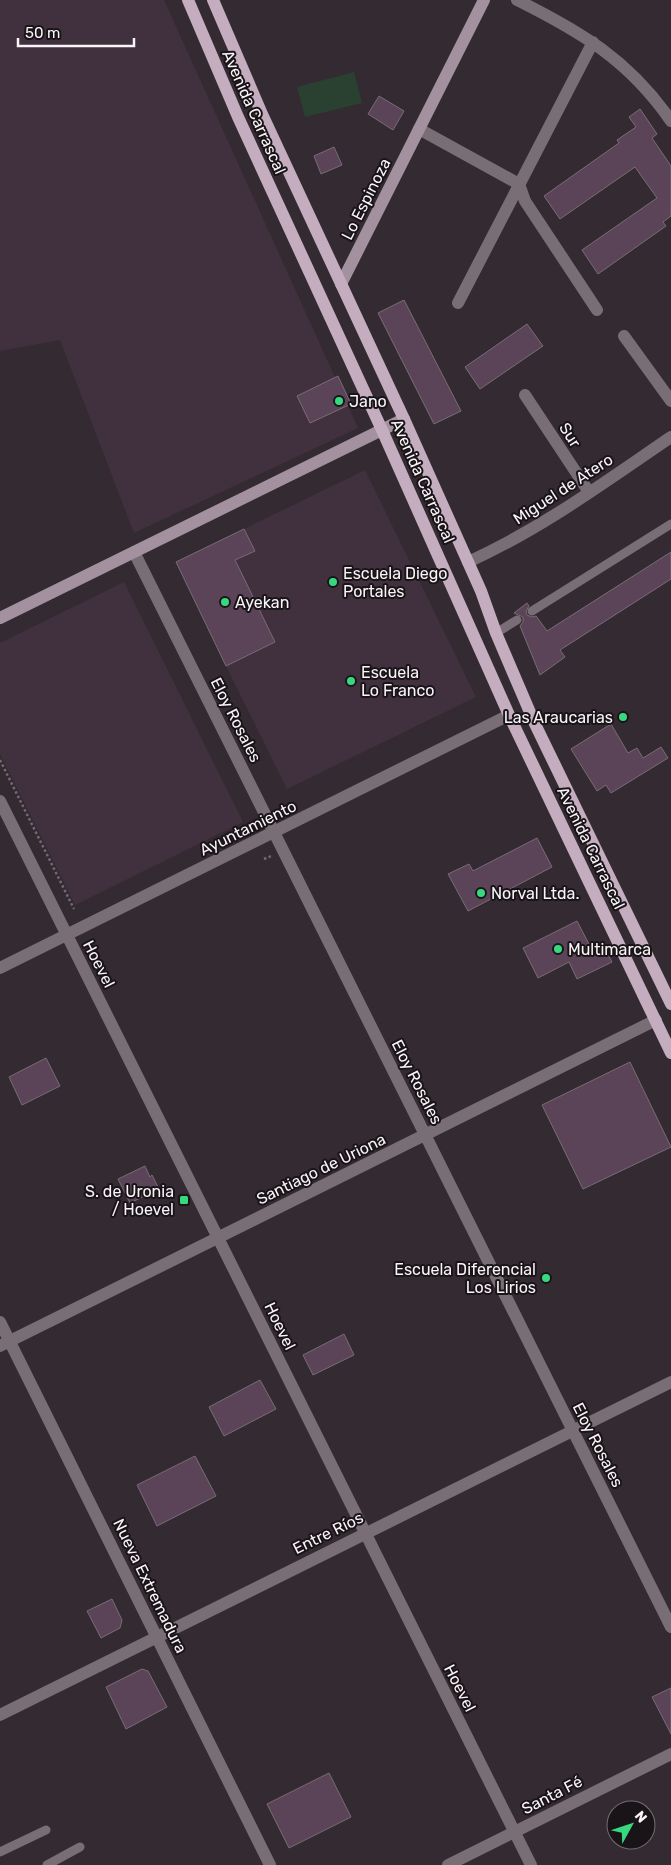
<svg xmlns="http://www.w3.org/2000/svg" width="671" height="1865" font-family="Rubik,sans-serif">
	<rect width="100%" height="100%" fill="#342a32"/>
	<path fill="#41313e" d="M0 0H164L358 428 134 533 60 340 0 351Z
		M365 470 476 697 287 789 226 666 275 642 235 560 255 551 244 529Z
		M124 582 243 822 75 905 0 754V643Z"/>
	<path fill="#2a4131" d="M354 72 362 103 305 117 297 87Z"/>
	<path fill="#5b4457" stroke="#786c76" d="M379 96 404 111 393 130 368 114Z
		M640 109 657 134 652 138 671 166V216L663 222 666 226 598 274 582 250 657 198 635 167 560 219 544 196 619 143 617 140 636 127 629 117Z
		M334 147 342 165 321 174 314 156Z
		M404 300 461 411 434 424 378 313Z
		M527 324 543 346 480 389 465 367Z
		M338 376 351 404 310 423 297 396Z
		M244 529 255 551 235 560 275 642 226 666 176 562Z
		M671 552V579L560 650 565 657 540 675 520 626 523 622V617L514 613 527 603 529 606 526 611 527 615 532 617 536 616 547 631Z
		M611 724 628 753 637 748 643 758 661 747 668 758 611 793 606 785 597 791 571 749Z
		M537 838 552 867 468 911 448 874 469 864 473 871Z
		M577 921 592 950 603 945 612 962 577 979 569 962 538 978 523 948Z
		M46 1058 60 1086 22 1105 9 1077Z
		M630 1062 671 1147 583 1189 542 1105Z
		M145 1166 150 1177 152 1175 159 1189 130 1203 118 1179Z
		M344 1334 354 1355 313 1375 303 1355Z
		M260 1380 276 1409 224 1436 209 1407Z
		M195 1456 216 1496 157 1526 137 1485Z
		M112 1599 122 1620 120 1628 101 1638 87 1611Z
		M142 1669 148 1671 167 1707 126 1729 106 1687Z
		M671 1688V1734L652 1697Z
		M329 1773 351 1817 289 1848 267 1804Z"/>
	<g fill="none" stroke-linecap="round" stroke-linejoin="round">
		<path stroke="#736a71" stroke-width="2.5" stroke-dasharray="2.5 2.5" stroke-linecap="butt" d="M0 760 74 909
			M264 859 271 856"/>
		<path stroke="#796e76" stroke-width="9" d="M532 611 671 524
			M496 633 517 620
			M0 1852 46 1830
			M47 1865 80 1847"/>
		<path stroke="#796e76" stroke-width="12" d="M517 0C581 32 629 60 671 121
			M419 129 519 184 525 201 597 310
			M458 303 593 42
			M624 336 671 401
			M525 395 589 492
			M134 552 671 1627
			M468 562C541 529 605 482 671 437
			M0 968 509 715
			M0 1346 656 1020
			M0 1715 671 1382"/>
		<path stroke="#796e76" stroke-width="12" d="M0 801 531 1865
			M0 1322 270 1865
			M448 1865 671 1754"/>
		<path stroke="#a3919f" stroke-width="12" d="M341 284 484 0
			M0 618 404 419"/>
		<path stroke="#c4adbf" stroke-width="12" d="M188 0 238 117 382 430 509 715 671 1053
			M213 0 262 114 404 419 481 591 496 633 535 724 671 1004"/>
	</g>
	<g fill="#38d880" stroke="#191418" stroke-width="2">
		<circle cx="339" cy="401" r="5"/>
		<circle cx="333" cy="582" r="5"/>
		<circle cx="225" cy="602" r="5"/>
		<circle cx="351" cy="681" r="5"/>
		<circle cx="623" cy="717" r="5"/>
		<circle cx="481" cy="893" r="5"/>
		<circle cx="558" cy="949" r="5"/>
		<rect x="179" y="1195" width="10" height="10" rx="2.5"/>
		<circle cx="546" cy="1278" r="5"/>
	</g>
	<g text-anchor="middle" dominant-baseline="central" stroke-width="4" stroke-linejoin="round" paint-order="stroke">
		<g font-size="16" fill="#faf3f8" stroke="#191418">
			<text transform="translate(254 112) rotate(66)">Avenida Carrascal</text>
			<text transform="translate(366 199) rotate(-63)">Lo Espinoza</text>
			<text transform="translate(570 435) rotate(57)">Sur</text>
			<text transform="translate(423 481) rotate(66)">Avenida Carrascal</text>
			<text transform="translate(563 489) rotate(-33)">Miguel de Atero</text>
			<text transform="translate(236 720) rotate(63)">Eloy Rosales</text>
			<text transform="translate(248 828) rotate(-26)">Ayuntamiento</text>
			<text transform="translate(591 848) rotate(64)">Avenida Carrascal</text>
			<text transform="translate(99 964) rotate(63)">Hoevel</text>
			<text transform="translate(417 1082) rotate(63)">Eloy Rosales</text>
			<text transform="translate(321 1169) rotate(-26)">Santiago de Uriona</text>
			<text transform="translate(280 1326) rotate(64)">Hoevel</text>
			<text transform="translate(598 1445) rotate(63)">Eloy Rosales</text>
			<text transform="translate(328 1533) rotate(-26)">Entre Ríos</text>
			<text transform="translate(150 1586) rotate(64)">Nueva Extremadura</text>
			<text transform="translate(460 1688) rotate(63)">Hoevel</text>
			<text transform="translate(552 1795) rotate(-27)">Santa Fé</text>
		</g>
		<g font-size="16" fill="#faf3f8" stroke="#191418" text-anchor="start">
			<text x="349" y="401">Jano</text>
			<text x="343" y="573">Escuela Diego<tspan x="343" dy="18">Portales</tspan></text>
			<text x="235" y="602">Ayekan</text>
			<text x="361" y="672">Escuela<tspan x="361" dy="18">Lo Franco</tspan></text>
			<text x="613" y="717" text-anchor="end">Las Araucarias</text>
			<text x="491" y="893">Norval Ltda.</text>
			<text x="568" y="949">Multimarca</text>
			<text x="174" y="1191" text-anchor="end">S. de Uronia<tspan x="174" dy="18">/ Hoevel</tspan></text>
			<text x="536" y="1269" text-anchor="end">Escuela Diferencial<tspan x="536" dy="18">Los Lirios</tspan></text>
		</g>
	</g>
	<g transform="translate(631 1825) rotate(50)"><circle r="24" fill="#191418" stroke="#736d72"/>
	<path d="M0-4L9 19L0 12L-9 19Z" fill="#38d880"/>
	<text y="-8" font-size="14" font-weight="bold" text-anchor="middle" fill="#faf3f8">N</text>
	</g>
	<path d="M18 38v8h116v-8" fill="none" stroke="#faf3f8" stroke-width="2.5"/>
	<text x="25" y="38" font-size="15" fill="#faf3f8" stroke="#191418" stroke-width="4" paint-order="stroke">50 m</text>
</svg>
